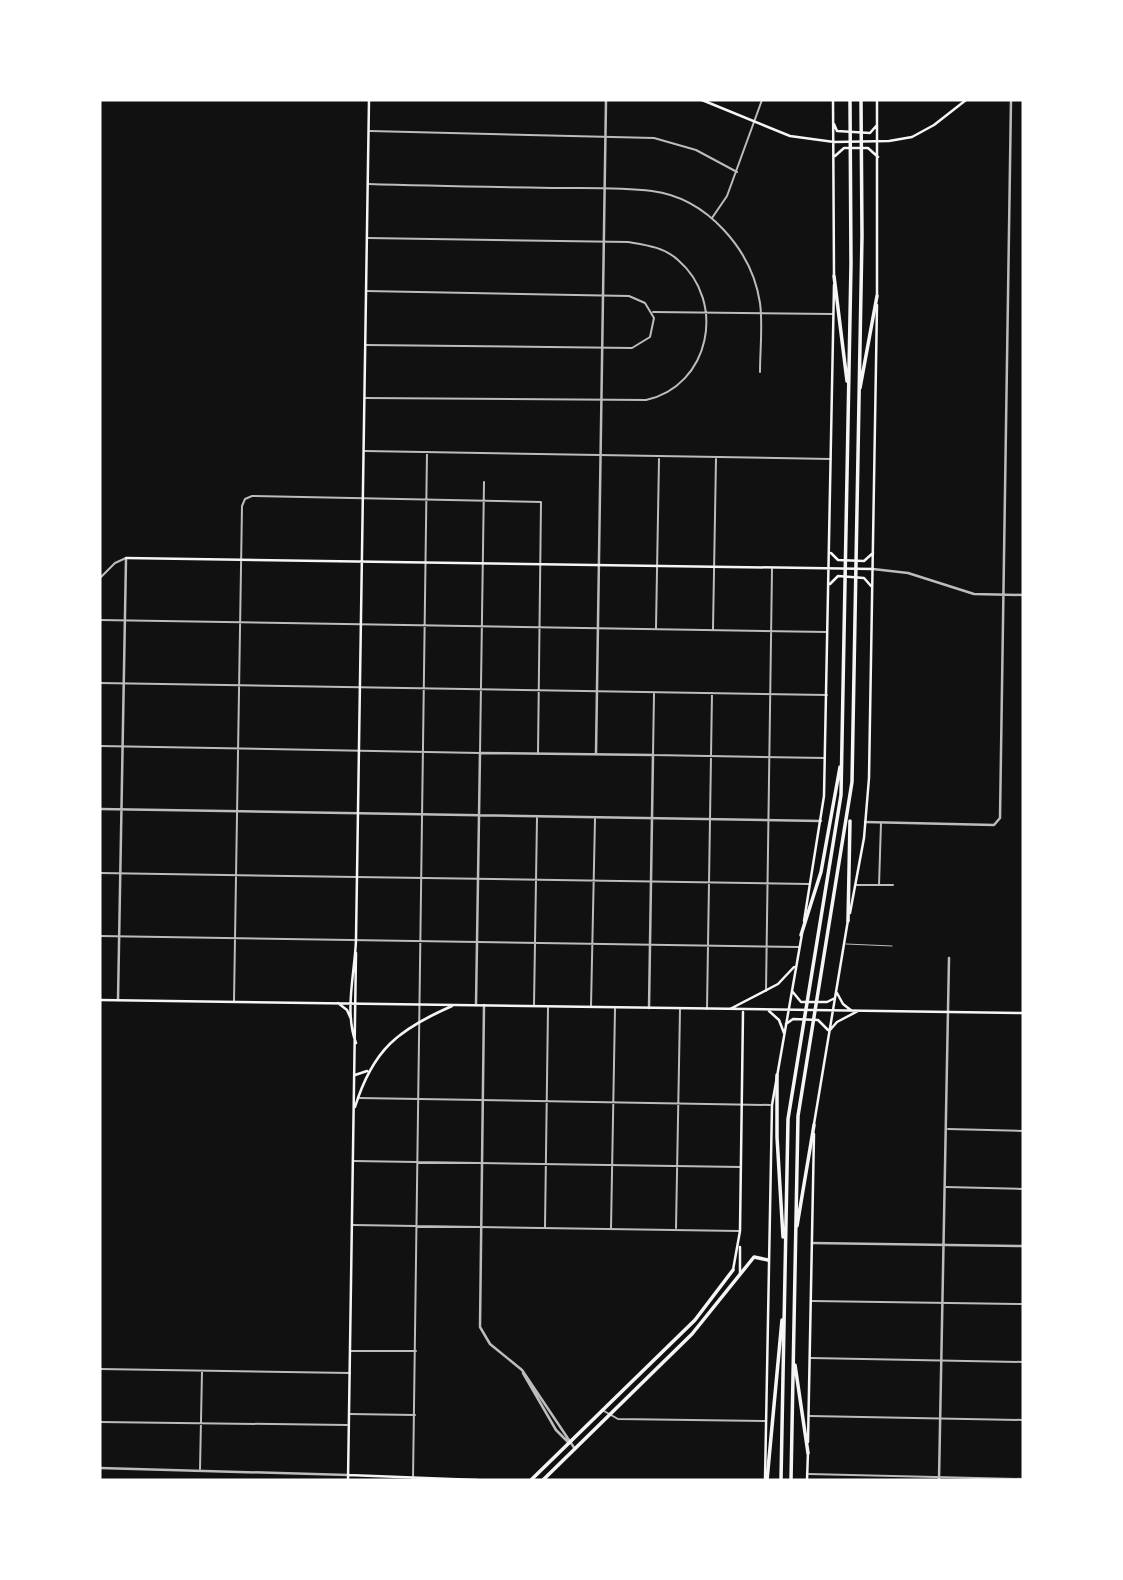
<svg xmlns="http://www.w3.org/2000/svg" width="1123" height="1580" font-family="'Fira Sans Condensed',sans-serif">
	<rect width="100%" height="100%" fill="#111"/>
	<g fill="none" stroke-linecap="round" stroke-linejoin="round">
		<path stroke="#bcbcbc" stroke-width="1" d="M846 944 892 946"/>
		<path stroke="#bcbcbc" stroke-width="2" d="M370 131 654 138 696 150 737 172
			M368 184C430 186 493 187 555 188 587 188 620 187 652 191 707 198 752 250 760 303 763 325 760 350 760 372
			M712 218 727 196 762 100
			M366 291 629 296 645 303 654 318 650 337 632 348 366 345
			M653 312 833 314
			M365 398 646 400C710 386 727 302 678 260 664 247 646 245 628 242L368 238
			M365 451 831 459
			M100 578 115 563 126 558
			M100 620 827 632
			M656 628 659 459
			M713 629 716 459
			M100 683 827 695
			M654 694 653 755 825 758
			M100 746 480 753 484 482
			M100 873 809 884
			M855 885H893
			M879 885 881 823
			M100 936 799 947
			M766 991 772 569
			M234 1001 242 506 245 499 252 496 541 502 538 754
			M534 1005 537 818
			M591 1006 595 819
			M707 1009 712 693
			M359 1098 770 1105
			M948 1129 1023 1131
			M354 1161 741 1167
			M946 1187 1023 1189
			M353 1225 739 1231
			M545 1227 548 1008
			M611 1228 615 1009
			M676 1228 680 1010
			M812 1301 1023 1304
			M351 1351H416
			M811 1358 1023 1362
			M100 1369 350 1373
			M604 1411 618 1419 766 1421
			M350 1414 415 1415
			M810 1416 1023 1420
			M100 1422 347 1425
			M200 1469 202 1372
			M809 1474 1023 1479
			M413 1480 427 452"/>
		<path stroke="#bcbcbc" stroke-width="2.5" d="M873 569 908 573 974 594 1023 595
			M596 754 606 100
			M100 809 821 821
			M865 822 994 825 1000 818 1011 100
			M118 1000 126 559
			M476 1005 480 753 653 755 649 1008
			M484 1005 480 1327 490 1344 522 1370 575 1449
			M812 1243 1023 1246
			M523 1373 556 1430 569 1443
			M100 1468 348 1475
			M939 1480 949 958"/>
		<path stroke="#f5f5f5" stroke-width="2.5" d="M702 100 790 136 834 142 889 141 912 137 934 125 966 100
			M833 100 834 275
			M834 124 837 131 870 133 877 125
			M835 156 844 148H868L878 157
			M877 295V100
			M831 553 838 560 864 561 873 553
			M126 558 873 569
			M830 584 838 576 864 578 871 586
			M850 913 864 838 869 778 877 305
			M804 921 824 796 834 285
			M792 991 801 1002H827L835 998
			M837 993 843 1004 852 1011
			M100 1000 1023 1013
			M338 1003 347 1010 351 1019
			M730 1009 778 984 794 967
			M769 1011 779 1020 784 1033
			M786 1024 793 1019 818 1020 828 1030
			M830 1030 837 1022 858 1011
			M356 1043C344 1012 355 972 356 940L369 100
			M355 1075 367 1071
			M355 1107C373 1049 398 1030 452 1006
			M814 1124 848 920
			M733 1270 740 1231 743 1012
			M740 1275V1247
			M808 1442 814 1134
			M348 1475 477 1480
			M348 1480 356 953
			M765 1480 772 1105 802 934
			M807 1480 808 1452"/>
		<path stroke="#f5f5f5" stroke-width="3.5" d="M531 1480 695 1320 733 1270
			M543 1480 692 1334 754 1257 768 1260"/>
		<path stroke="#f5f5f5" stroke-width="3.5" d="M834 276 847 381
			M860 388 877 296
			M848 921 850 821
			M801 935 821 872 840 767
			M777 1075V1137L783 1237
			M797 1226 814 1125
			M795 1365 808 1453
			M767 1480 782 1320
			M781 1480 788 1119 841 795 851 264 850 100
			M791 1480 798 1116 852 782 862 236 861 100"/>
	</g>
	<rect width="1123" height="1580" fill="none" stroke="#ffffff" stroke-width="203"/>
</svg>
